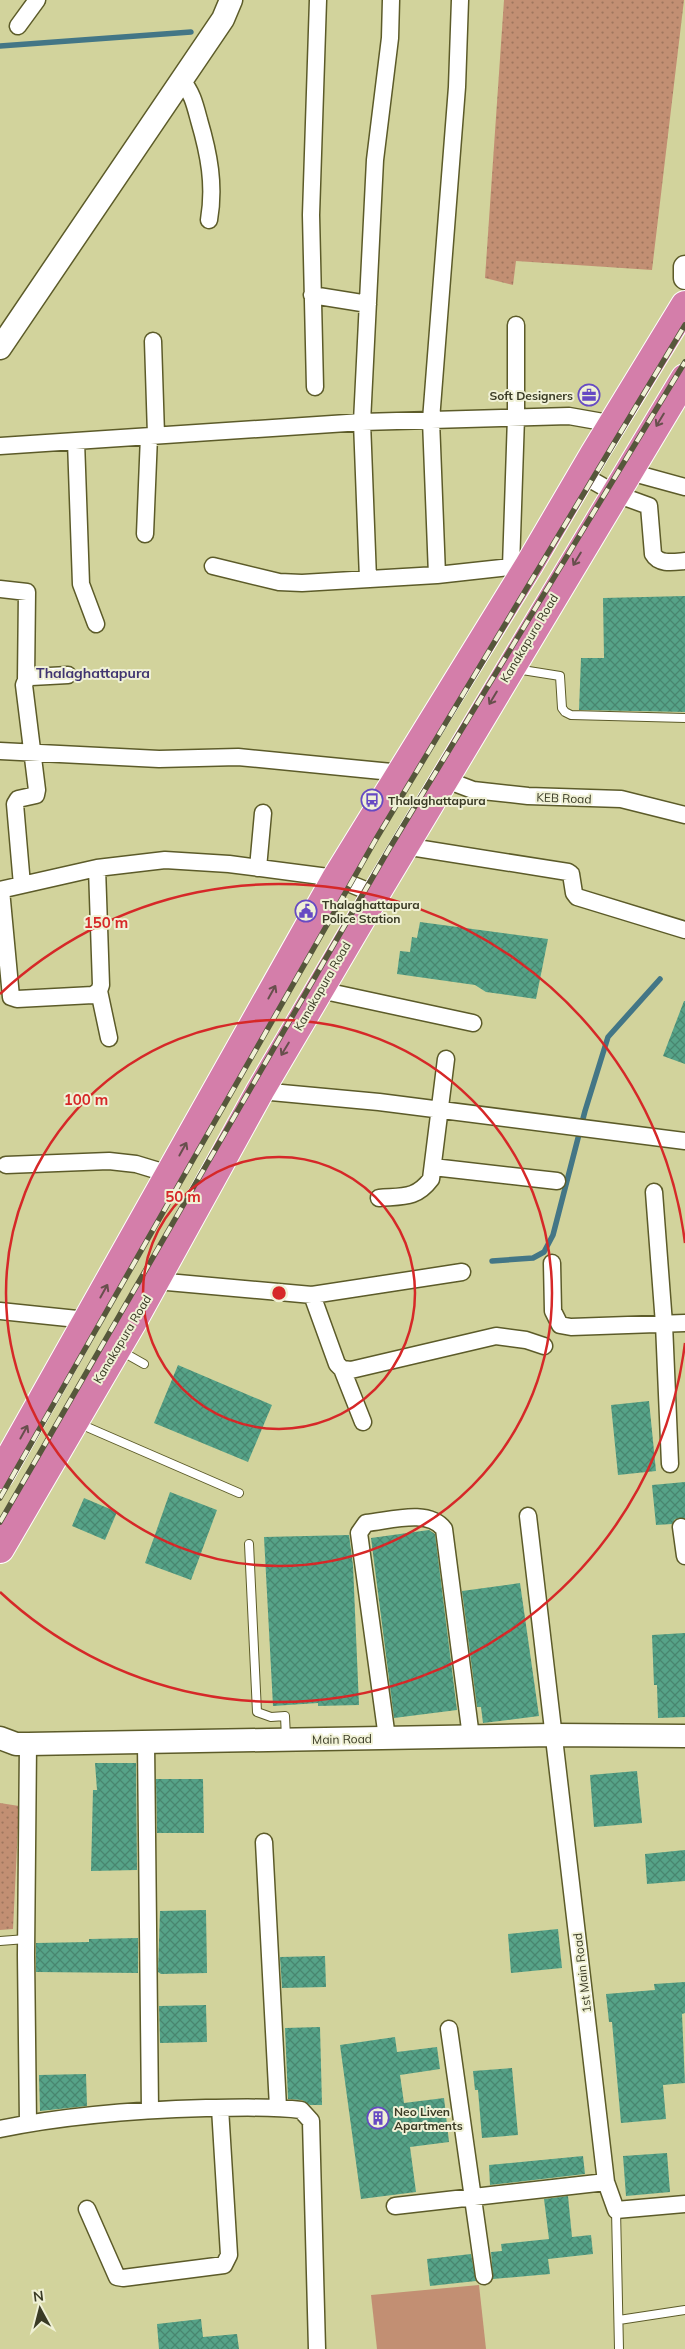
<svg xmlns="http://www.w3.org/2000/svg" width="685" height="2349" font-family="Mulish,sans-serif">
	<defs>
		<pattern id="grass-dots" width="8" height="8" patternUnits="userSpaceOnUse" patternTransform="scale(1.25)"><rect width="8" height="8" fill="#c28f73"/><path d="M2 2h.1M6 6h.1" fill="none" stroke="#9f765e" stroke-width="1.8" stroke-linecap="round"/></pattern>
		<pattern id="building-cross-hatch" width="8" height="8" patternUnits="userSpaceOnUse" patternTransform="scale(1.25)"><rect width="8" height="8" fill="#56a388"/><path d="M0 0l8 8M0 8l8-8" fill="none" stroke="#48866f"/></pattern>
	</defs>
	<rect width="100%" height="100%" fill="#d2d39c"/>
	<path fill="url(#grass-dots)" d="M504 0H684L652 270 516 261 513 285 485 278Z
		M0 1803 19 1806 13 1929 0 1930Z"/>
	<path fill="#c28f73" d="M479 2285 486 2349H377L371 2295Z"/>
	<g fill="none" stroke-linecap="round" stroke-linejoin="round">
		<path stroke="#437686" stroke-width="5.5" d="M0 46 191 32
			M492 1261 533 1258 544 1252 553 1235 585 1111 608 1037 660 979"/>
	</g>
	<path fill="url(#building-cross-hatch)" d="M685 596V712L579 710 581 658H604L603 598Z
		M420 922 548 939 536 999 486 992 475 985 397 974 400 951 410 952 412 937 417 938Z
		M684 1001H685V1064L663 1056Z
		M178 1365 272 1405 248 1462 154 1423Z
		M649 1401 656 1471 618 1475 611 1405Z
		M685 1482V1518L675 1519 672 1524 656 1525 652 1485Z
		M170 1492 217 1510 191 1580 145 1563Z
		M84 1498 117 1512 105 1540 72 1526Z
		M429 1530 435 1534 457 1710 394 1718 371 1538Z
		M349 1535 353 1565 359 1705 318 1706V1703L273 1706 264 1537Z
		M520 1583 539 1716 483 1723 481 1707H477L462 1591Z
		M685 1633V1717L658 1718 657 1685H654L652 1635Z
		M95 1763H136L137 1870 91 1871 93 1790H97Z
		M637 1771 642 1823 594 1827 590 1775Z
		M156 1779H203L204 1833H157Z
		M685 1850V1881L647 1884 645 1854Z
		M206 1910 207 1973 161 1974 158 1972 160 1911Z
		M558 1929 562 1968 511 1973 508 1934Z
		M138 1938V1973L36 1972V1943L89 1942V1939Z
		M325 1956 326 1987 282 1988 280 1957Z
		M685 1982V2013L682 2014 685 2083 663 2085 666 2119 621 2123 612 2022H609L606 1994 655 1990 654 1984Z
		M206 2005 207 2042 160 2043 159 2006Z
		M320 2027 322 2105H310L302 2100 288 2099 285 2028Z
		M395 2037 397 2052 437 2047 440 2069 400 2075 404 2103 444 2098 449 2142 410 2147 416 2192 361 2199 340 2045Z
		M512 2068 518 2135 482 2138 478 2090H475L473 2071Z
		M86 2074 87 2106 40 2111 39 2075Z
		M667 2153 670 2192 626 2196 623 2156Z
		M583 2156 585 2174 490 2185 489 2165Z
		M568 2196 572 2237 591 2235 593 2254 548 2259 550 2274 493 2279 491 2252 502 2251 501 2244 549 2239 544 2199Z
		M471 2254 476 2281 430 2286 427 2259Z
		M201 2319 203 2337 237 2334 239 2349H159L157 2324Z"/>
	<g fill="none" stroke-linecap="round" stroke-linejoin="round">
		<g stroke="#5c5b29" stroke-width="10">
			<path id="lane" d="M516 669 560 676 562 708 565 712 571 715 685 718
				M121 1351 144 1364
				M80 1424 239 1493
				M249 1544 257 1712 271 1717 285 1716 286 1738
				M0 1941 26 1939
				M616 2210 619 2349
				M619 2320 685 2310"/>
		</g>
		<g stroke="#5c5b29" stroke-width="19">
			<path id="street" d="M18 26 37 0
				M182 81C192 92 195 105 199 120 209 154 215 185 209 220
				M312 295 368 304
				M153 341 156 435
				M315 387 311 215 318 0
				M76 441 81 584 96 624
				M0 446 362 422 569 416 603 422 612 426
				M630 472 685 487
				M581 474 616 494 649 506 653 554C659 565 674 562 685 561
				M145 534 149 436
				M213 566 279 582 302 583 437 575 529 565
				M511 567 516 417V325
				M437 575 431 420 457 87 460 0
				M368 579 362 422 375 160 390 38 391 0
				M0 589 27 592 26 680
				M0 751 159 759 238 757 402 773
				M444 779 473 790 528 796 621 799 685 815
				M404 846 568 872 571 874 574 893 577 897 685 930
				M258 868 263 813
				M22 885 15 804 18 799 36 795 37 790 24 685 26 680 31 677 68 675
				M0 890 97 868 165 860 229 864 336 878 375 894
				M1 890 11 997 17 999 93 995 99 991 101 985 97 868
				M320 990 473 1023
				M99 991 109 1038
				M260 1091 379 1102 685 1141
				M6 1165 109 1161 136 1164 169 1174
				M433 1167 557 1181
				M654 1192 664 1324 670 1464
				M379 1198C403 1196 416 1199 431 1179L446 1059
				M552 1263 553 1311 560 1325 571 1327 685 1323
				M156 1281 312 1295 462 1272
				M312 1295 337 1364 342 1369 351 1370 496 1336 526 1340 544 1346
				M0 1311 87 1320
				M342 1369 363 1422
				M528 1516 606 2182 616 2210 685 2204
				M681 1527 685 1556
				M387 1738 359 1533 366 1523C389 1521 428 1508 444 1529L471 1737
				M146 1743 150 2110
				M28 1744 26 1955 28 2123
				M264 1842 278 2107
				M449 2029 484 2276
				M0 2129C67 2115 137 2110 206 2108 238 2108 269 2106 301 2110L311 2121 317 2349
				M395 2206 606 2182
				M87 2209 117 2277 123 2278 224 2265 229 2255 220 2108"/>
		</g>
		<g stroke="#5c5b29" stroke-width="25">
			<path id="secondary" d="M685 267V278
				M0 348 223 19 231 0
				M0 1738 16 1744H28L554 1735 685 1736"/>
		</g>
		<g stroke="#fff" stroke-width="30">
			<path id="highway" d="M0 1475 336 878 529 565 594 454 685 305
				M0 1549 132 1323 260 1091 380 887 685 378"/>
		</g>
		<use href="#lane" stroke="#fff" stroke-width="8"/>
		<use href="#street" stroke="#fff" stroke-width="16"/>
		<use href="#secondary" stroke="#fff" stroke-width="22"/>
		<use href="#highway" stroke="#d47eaa" stroke-width="28"/>
		<g stroke="#56573b" stroke-width="5.5">
			<path id="rail" d="M0 1498 376 839 685 325
				M0 1522 389 849 685 362"/>
		</g>
		<use href="#rail" stroke="#f0f1d6" stroke-width="4" stroke-dasharray="11" stroke-linecap="butt"/>
	</g>
	<defs><path id="oneway-shaft" d="M-6 0H5M1.5-3L5.5 0L1.5 3" fill="none" stroke-width="1.6" stroke-linecap="round" stroke-linejoin="round" transform="scale(1.25)"/></defs>
	<g stroke="#684f4d">
		<use href="#oneway-shaft" transform="translate(660 420) rotate(121)"/>
		<use href="#oneway-shaft" transform="translate(577 559) rotate(121)"/>
		<use href="#oneway-shaft" transform="translate(493 698) rotate(121)"/>
		<use href="#oneway-shaft" transform="translate(272 992) rotate(-61)"/>
		<use href="#oneway-shaft" transform="translate(285 1049) rotate(121)"/>
		<use href="#oneway-shaft" transform="translate(183 1149) rotate(-61)"/>
		<use href="#oneway-shaft" transform="translate(104 1291) rotate(-61)"/>
		<use href="#oneway-shaft" transform="translate(24 1432) rotate(-61)"/>
	</g>
	<g fill="none" stroke="#d62828" stroke-width="2.5">
		<circle cx="279" cy="1293" r="136"/>
		<circle cx="279" cy="1293" r="273"/>
		<path d="M685 1343A409 409 0 0 1 0 1592M0 994A409 409 0 0 1 685 1243"/>
	</g>
	<defs>
		<g id="office-ring" transform="scale(1.125)"><circle r="9.5" fill="#f0f1d6" stroke="#664ac3" stroke-width="1.5"/><path d="M-6-3h4V-5.5h4V-3h4V5H-6ZM-1-4.5V-3h2v-1.5ZM-6 0V1H6V0Z" fill="#664ac3"/></g>
		<g id="bus-ring" transform="scale(1.125)"><circle r="9.5" fill="#f0f1d6" stroke="#664ac3" stroke-width="1.5"/><path d="M-5-6H5V4H4V6H2V4H-2V6H-4V4H-5ZM-3.5-4V0h7V-4ZM-3.5 1.2v1.5H-2V1.2ZM2 1.2v1.5H3.5V1.2Z" fill="#664ac3"/></g>
		<g id="civic-ring" transform="scale(1.125)"><circle r="9.5" fill="#f0f1d6" stroke="#664ac3" stroke-width="1.5"/><path d="M-.6-6.5H3V-4.5H.6V-3L4-1V1h2V6H-6V1h2V-1L-.6-3ZM-1.2 2.5V6h2.4V2.5Z" fill="#664ac3"/></g>
		<g id="building-ring" transform="scale(1.125)"><circle r="9.5" fill="#f0f1d6" stroke="#664ac3" stroke-width="1.5"/><path d="M-4-6H4V6H1V3H-1V6H-4ZM-2.5-4.3h1.7v1.8h-1.7ZM.8-4.3h1.7v1.8H.8ZM-2.5-1h1.7V.8h-1.7ZM.8-1h1.7V.8H.8Z" fill="#664ac3"/></g>
	</defs>
	<g fill-rule="evenodd">
		<use href="#office-ring" x="589" y="395"/>
		<use href="#bus-ring" x="372" y="800"/>
		<use href="#civic-ring" x="306" y="911"/>
		<use href="#building-ring" x="378" y="2118"/>
	</g>
	<g text-anchor="middle" dominant-baseline="central" stroke-width="4" stroke-linejoin="round" paint-order="stroke">
		<g font-size="12" font-weight="bold" fill="#3a3b25" stroke="#f0f1d6" text-anchor="start">
			<text x="573" y="395" text-anchor="end">Soft Designers</text>
			<text x="388" y="800">Thalaghattapura</text>
			<text x="322" y="904">Thalaghattapura<tspan x="322" dy="14">Police Station</tspan></text>
			<text x="394" y="2111">Neo Liven<tspan x="394" dy="14">Apartments</tspan></text>
		</g>
		<g font-size="12" fill="#3a3b25" stroke="#f0f1d6">
			<text transform="translate(529 638) rotate(-59)">Kanakapura Road</text>
			<text transform="translate(564 798) rotate(2)">KEB Road</text>
			<text transform="translate(322 986) rotate(-60)">Kanakapura Road</text>
			<text transform="translate(122 1339) rotate(-59)">Kanakapura Road</text>
			<text transform="translate(342 1739) rotate(-1)">Main Road</text>
			<text transform="translate(582 1973) rotate(-97)">1st Main Road</text>
		</g>
		<g font-size="14" font-weight="bold" fill="#403571" stroke="#f0f1d6">
			<text x="93" y="673">Thalaghattapura</text>
		</g>
	</g>
	<circle cx="279" cy="1293" r="8" fill="#d62828" stroke="#f0f1d6" stroke-width="2.5"/>
	<g font-size="15" text-anchor="middle" font-weight="bold" fill="#d62828" stroke="#f0f1d6" stroke-width="4" stroke-linejoin="round" paint-order="stroke">
		<text x="106" y="928">150 m</text>
		<text x="86" y="1105">100 m</text>
		<text x="183" y="1202">50 m</text>
	</g>
	<g transform="translate(40 2309) rotate(353)" stroke="#f0f1d6" stroke-width="4" paint-order="stroke">
	<path d="M0-4L9 19L0 12L-9 19Z" fill="#3a3b25"/>
	<text y="-8" font-size="14" font-weight="bold" text-anchor="middle" fill="#3a3b25">N</text>
	</g>
</svg>
